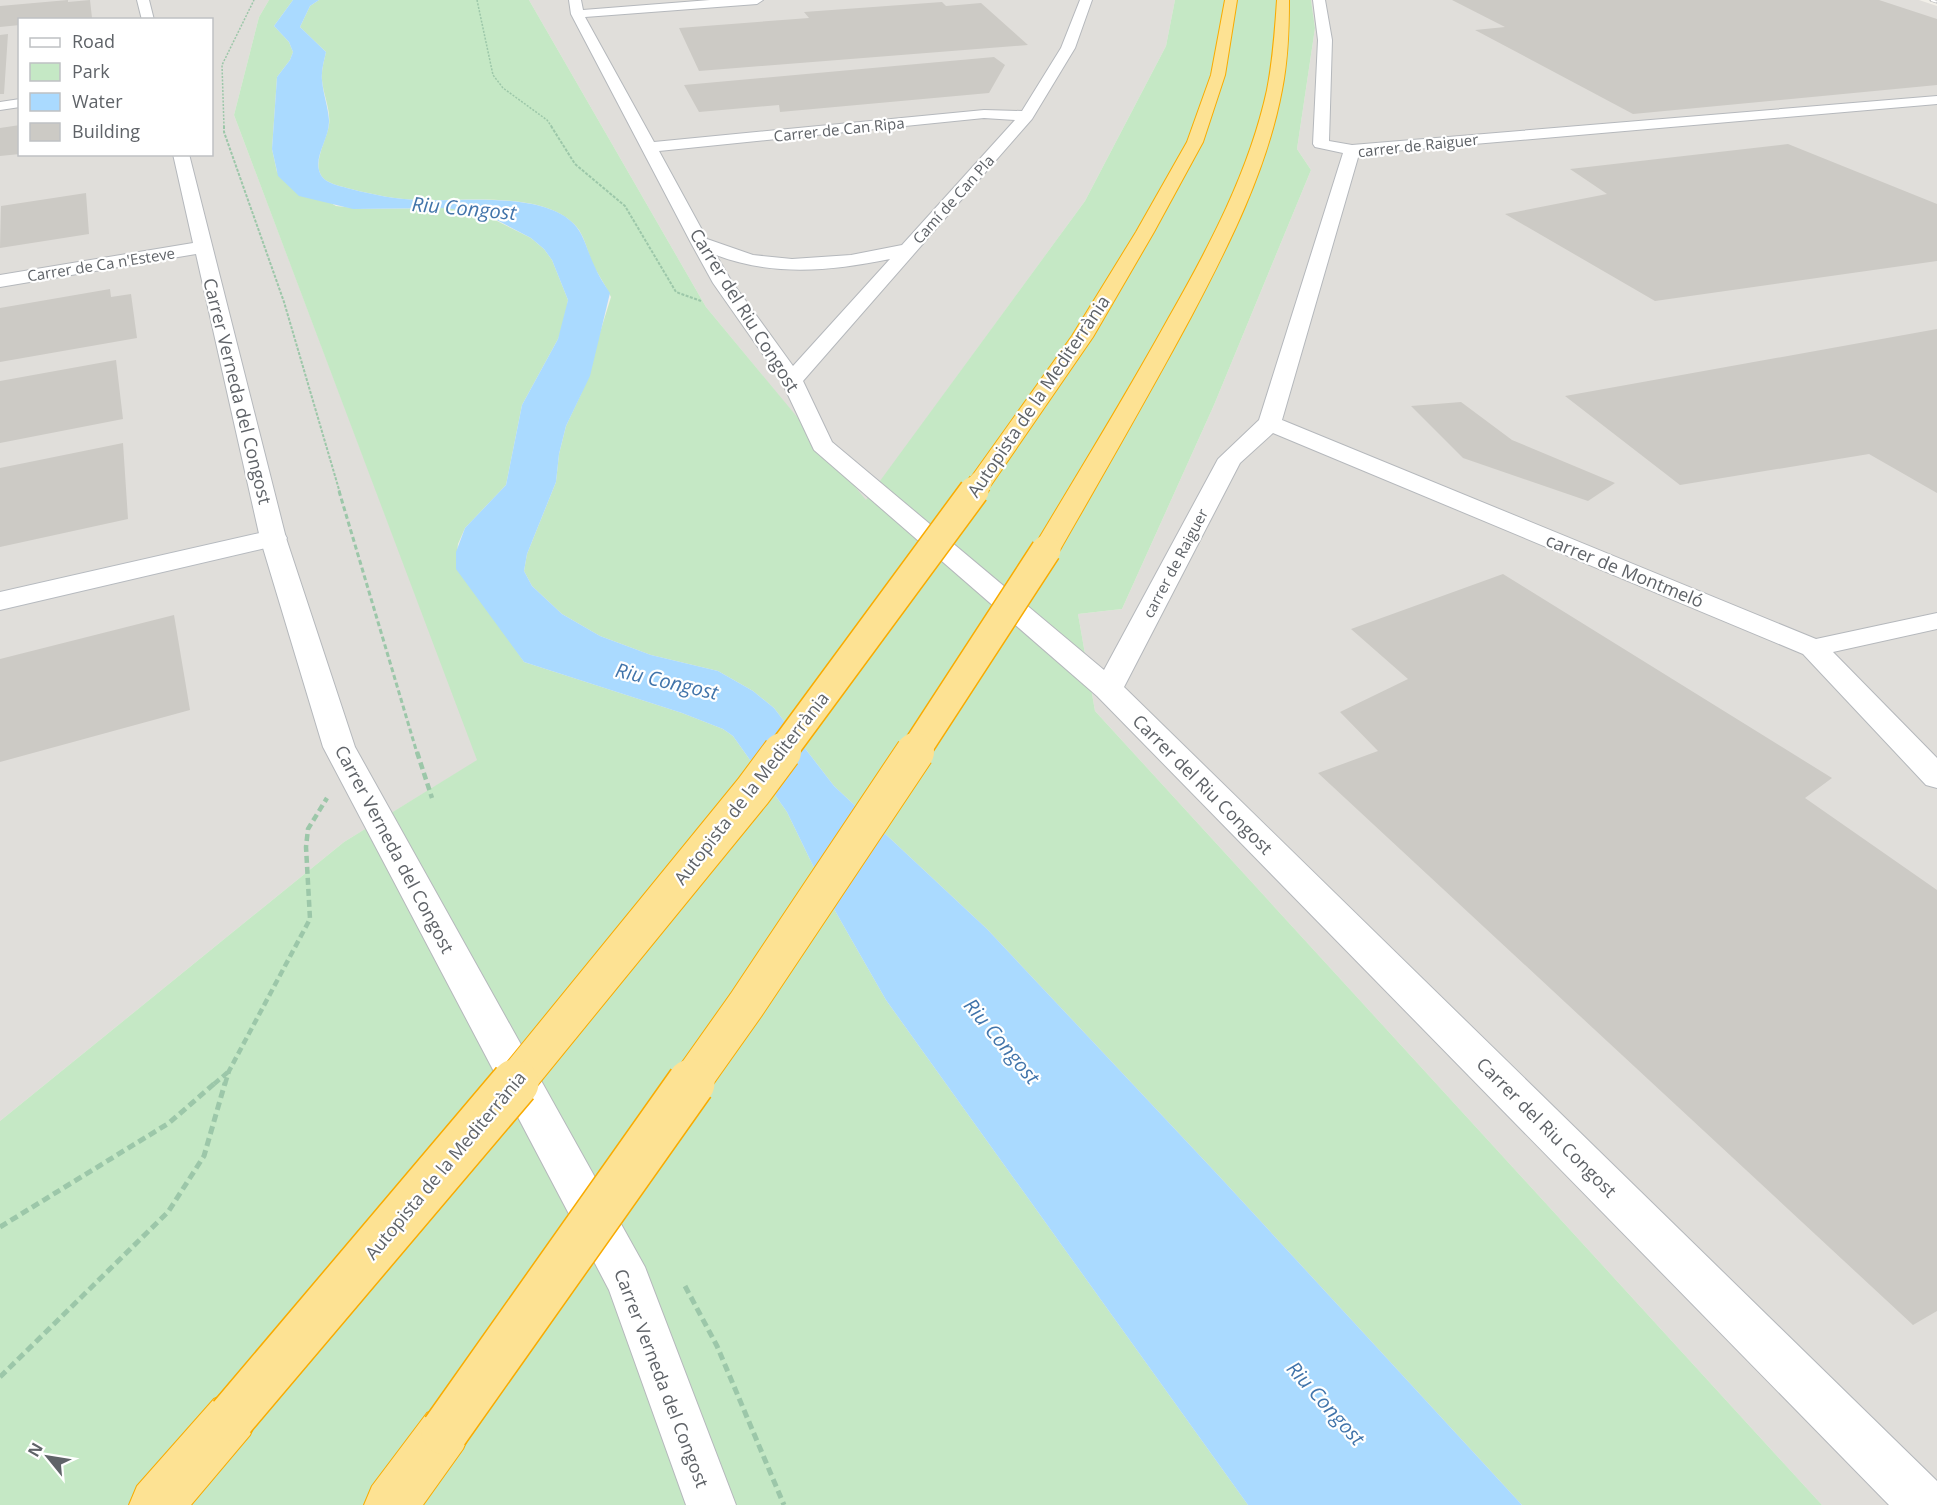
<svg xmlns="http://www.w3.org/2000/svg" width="1937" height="1505" font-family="'Open Sans',sans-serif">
	<rect width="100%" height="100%" fill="#f1efe8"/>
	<path fill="#e0deda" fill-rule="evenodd" d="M0 0H269L259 17 234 115 478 760 344 842 0 1121ZM20 20H212V154H20Z
		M529 0H1175L1166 46 1085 201 866 501 706 307Z
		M1311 0H1919L1937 6V1505H1822L1095 711 1078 614 1122 609 1214 405 1311 170 1297 149 1315 28Z"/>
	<path fill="#c5e8c5" d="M269 0H293L274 26 289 42 293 52 290 60 277 77 272 149 277 172 336 206 363 209 448 208 487 216 531 238 544 249 552 260 568 300 564 324 558 339 522 405 506 485 465 528 458 544 456 560 524 662 682 713 723 729 733 736 787 812 834 909 886 1000 1248 1505H0V1121L344 842 477 760 234 115 259 17Z
		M319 0H529L706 307 866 500 1085 201 1166 46 1175 0H1311L1315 28 1297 149 1311 170 1214 405 1122 609 1078 614 1095 711 1822 1505H1522L1219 1176 987 929 834 786 774 708 753 691 718 671 651 655 600 636 562 614 532 586 524 571 527 554 556 482 559 454 566 426 581 394 611 297C606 286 599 276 593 265 588 253 584 233 574 224 539 190 463 202 419 200 395 199 374 195 351 189 341 186 324 184 320 173 314 160 327 139 329 125 331 110 323 94 322 80 321 71 324 61 326 52L300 27 310 6Z"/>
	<path fill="#aadaff" d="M293 0H319L310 6 300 27 326 52C324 61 321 71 322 80 323 93 328 107 329 120 330 138 313 157 320 173 324 184 341 186 351 189 374 195 395 199 419 200 462 202 542 191 574 224 584 234 588 253 594 265 598 275 604 284 610 293L590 376 566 426 559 454 556 482 527 554 524 571 532 586 562 614 600 636 651 655 718 671 753 691 774 708 834 786 987 929 1219 1176 1522 1505H1248L886 1000 834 909 787 812 733 736 723 729 682 713 524 662 456 569V552L465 528 506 485 522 405 558 339 568 300 552 260 544 249 531 238 493 218 448 208 353 209 299 196 278 176 272 149 277 77 290 60 293 52 289 42 274 26Z"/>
	<path fill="#cccac5" d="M68 0V2L90 0 92 18 20 20V25L0 27V6Z
		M1452 0H1879L1937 19V85L1633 114 1475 30 1505 27Z
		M942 2 946 6 981 3 1028 45 699 71 679 28 809 18 804 12Z
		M8 34 4 94H0V35Z
		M994 57 1005 65 989 93 780 112 779 105 699 112 684 85Z
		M20 125V154L0 156V128Z
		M1788 144 1937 204V261L1655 301 1505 214 1607 194 1570 169Z
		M86 193 89 234 0 248 1 206Z
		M110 289 111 297 131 294 137 338 0 362V308Z
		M1937 329V493L1869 454 1680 485 1565 396Z
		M116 360 123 419 0 443V381Z
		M1461 402 1512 440 1615 483 1588 501 1463 458 1411 406Z
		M123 443 128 519 0 547V468Z
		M1503 574 1832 778 1805 798 1937 890V1311L1913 1325 1318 773 1378 751 1340 712 1408 679 1351 629Z
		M174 615 190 710 0 762V659Z"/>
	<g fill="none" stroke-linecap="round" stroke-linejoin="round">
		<g stroke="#b5b8bc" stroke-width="2">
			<path id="street" d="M137 0H149L154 20H142Z
				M569 0H581L583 10 710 0H763L757 4 585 17 654 142 984 110 1022 111 1061 48 1080 0H1092L1075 48 1032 119 803 381 832 442 1104 670 1218 459 1259 420 1343 153 1315 147 1313 144 1318 40 1313 0H1325L1332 40 1329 141 1352 145 1937 96V104L1359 154 1282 420 1816 639 1937 613V629L1833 652 1937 758V788L1926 785 1803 654 1273 433 1240 463 1124 687 1937 1481V1505H1889L1097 696 814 450 781 380 713 283 691 243 571 14ZM984 118 1015 120 902 245 851 255 792 259 753 255 707 239 659 151ZM716 255C774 277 831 271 890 259L793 366 732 282Z
				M20 99V107L0 110V102Z
				M173 154H189L286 538 355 747 645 1267 736 1505H686L609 1290 323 747 260 538 196 254 0 287V275L193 243Z"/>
		</g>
		<g stroke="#b6babf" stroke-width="2">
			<path id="secondary" d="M273 530 283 532 287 538 283 544 0 610V592Z"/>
		</g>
		<g stroke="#f9ab00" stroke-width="2">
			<path id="highway" d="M1225 0H1237L1225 75 1203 142 1154 232 1093 337 989 488 980 491 971 488 967 483 1072 336 1136 232 1187 142 1211 75Z
				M1277 0H1289C1289 30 1288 60 1282 90 1267 170 1229 245 1191 317 1149 395 1104 473 1060 550L1056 556 1046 558 1036 556 1032 550C1078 473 1125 397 1168 319 1209 247 1249 172 1267 90 1273 60 1275 30 1277 0Z
				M232 1391 250 1399 258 1417 250 1435 191 1505H129L137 1486 214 1399Z
				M445 1405 463 1413 471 1431 463 1449 423 1505H364L372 1486 427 1413Z"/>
		</g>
		<path stroke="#9cc7a9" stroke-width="1.5" stroke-dasharray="2 1.5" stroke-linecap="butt" d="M477 0 493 75 503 88 547 120 552 127
			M224 127 222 65 254 0"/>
		<path stroke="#9cc7a9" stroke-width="2" stroke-dasharray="3 1.5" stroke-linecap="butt" d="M224 126V132L284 302 340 493
			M551 126 575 164 625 206 676 292 701 301"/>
		<path stroke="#9cc7a9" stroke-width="3" stroke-dasharray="5 3" stroke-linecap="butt" d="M339 491 417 753"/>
		<path stroke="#9cc7a9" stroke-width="4.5" stroke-dasharray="7 4" stroke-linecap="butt" d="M417 752 432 798
			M214 1084 228 1072
			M225 1084 229 1071 310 919 306 847 308 829 327 798"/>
		<path stroke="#9cc7a9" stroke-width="5" stroke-dasharray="8 4.5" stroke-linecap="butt" d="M0 1227 169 1123 215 1083
			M685 1286 717 1346 784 1505
			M0 1377 168 1212 204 1156 225 1083"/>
		<use href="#street" fill="#fff" fill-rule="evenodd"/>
		<use href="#secondary" fill="#fff" fill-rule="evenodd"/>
		<use href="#highway" fill="#fde293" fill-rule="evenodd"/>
		<g stroke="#b6b7b8" stroke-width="3">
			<path id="rail" d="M1931 0 1937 2"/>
		</g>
		<use href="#rail" stroke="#fff" stroke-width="2" stroke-dasharray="6" stroke-linecap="butt"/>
		<g stroke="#f9ab00" stroke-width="25" stroke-linecap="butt">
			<path id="highway-bridge-far3" d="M973 493 980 483"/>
		</g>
		<g stroke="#f9ab00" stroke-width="32" stroke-linecap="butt">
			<path id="highway-bridge-far2" d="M781 753 974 491
				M914 753 1046 550"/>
		</g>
		<g stroke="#f9ab00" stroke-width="40" stroke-linecap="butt">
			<path id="highway-bridge-far1" d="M514 1084 753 791 782 752
				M690 1084 746 1005 915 752"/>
		</g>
		<g stroke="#f9ab00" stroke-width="50" stroke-linecap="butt">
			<path id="highway-bridge" d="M232 1417 515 1083
				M445 1431 691 1083"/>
		</g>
		<use href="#highway-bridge-far3" stroke="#fde293" stroke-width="23"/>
		<use href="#highway-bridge-far2" stroke="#fde293" stroke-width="29"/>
		<use href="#highway-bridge-far1" stroke="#fde293" stroke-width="38"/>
		<use href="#highway-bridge" stroke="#fde293" stroke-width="47"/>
	</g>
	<g text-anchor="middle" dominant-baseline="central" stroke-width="4.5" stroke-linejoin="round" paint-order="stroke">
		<g font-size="15" fill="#5f6368" stroke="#fff">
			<text transform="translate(839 129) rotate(-6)">Carrer de Can Ripa</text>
			<text transform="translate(1418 145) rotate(-6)">carrer de Raiguer</text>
			<text transform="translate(953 199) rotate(-48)">Camí de Can Pla</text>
			<text transform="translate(101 264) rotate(-9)">Carrer de Ca n'Esteve</text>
			<text transform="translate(1175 563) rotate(-62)">carrer de Raiguer</text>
		</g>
		<g font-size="18" fill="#5f6368" stroke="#fff">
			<text transform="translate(745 310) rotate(58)">Carrer del Riu Congost</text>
			<text transform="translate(238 391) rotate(76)">Carrer Verneda del Congost</text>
			<text transform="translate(1038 396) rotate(-56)">Autopista de la Mediterrània</text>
			<text transform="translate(1625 570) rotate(22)">carrer de Montmeló</text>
			<text transform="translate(1203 784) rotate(45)">Carrer del Riu Congost</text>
			<text transform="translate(751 788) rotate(-52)">Autopista de la Mediterrània</text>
			<text transform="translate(395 849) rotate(62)">Carrer Verneda del Congost</text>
			<text transform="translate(1547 1127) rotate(45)">Carrer del Riu Congost</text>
			<text transform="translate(445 1165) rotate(-50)">Autopista de la Mediterrània</text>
			<text transform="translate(662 1378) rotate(69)">Carrer Verneda del Congost</text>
		</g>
		<g font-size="20" font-style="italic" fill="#4174aa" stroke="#fff">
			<text transform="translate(464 208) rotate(5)">Riu Congost</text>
			<text transform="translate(667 681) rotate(13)">Riu Congost</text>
			<text transform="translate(1002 1041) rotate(50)">Riu Congost</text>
			<text transform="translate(1326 1403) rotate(48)">Riu Congost</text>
		</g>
	</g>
	<rect x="18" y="18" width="195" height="138" fill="#ffffff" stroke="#bfc1c3" stroke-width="1.5"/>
	<rect x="30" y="38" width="30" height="9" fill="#ffffff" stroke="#bfc1c3" stroke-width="1.5"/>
	<text x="72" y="48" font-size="18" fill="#5f6368">Road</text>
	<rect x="30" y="63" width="30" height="18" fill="#c5e8c5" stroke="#bfc1c3" stroke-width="1.5"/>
	<text x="72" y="78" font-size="18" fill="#5f6368">Park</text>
	<rect x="30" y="93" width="30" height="18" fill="#aadaff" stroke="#bfc1c3" stroke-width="1.5"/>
	<text x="72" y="108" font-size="18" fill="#5f6368">Water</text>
	<rect x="30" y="123" width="30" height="18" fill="#cccac5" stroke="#bfc1c3" stroke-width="1.5"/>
	<text x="72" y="138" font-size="18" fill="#5f6368">Building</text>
	<g transform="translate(48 1457) rotate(300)" stroke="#ffffff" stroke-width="4.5" paint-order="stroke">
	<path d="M0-4.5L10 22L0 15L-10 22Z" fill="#5f6368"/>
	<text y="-9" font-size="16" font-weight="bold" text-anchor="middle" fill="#5f6368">N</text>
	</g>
</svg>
